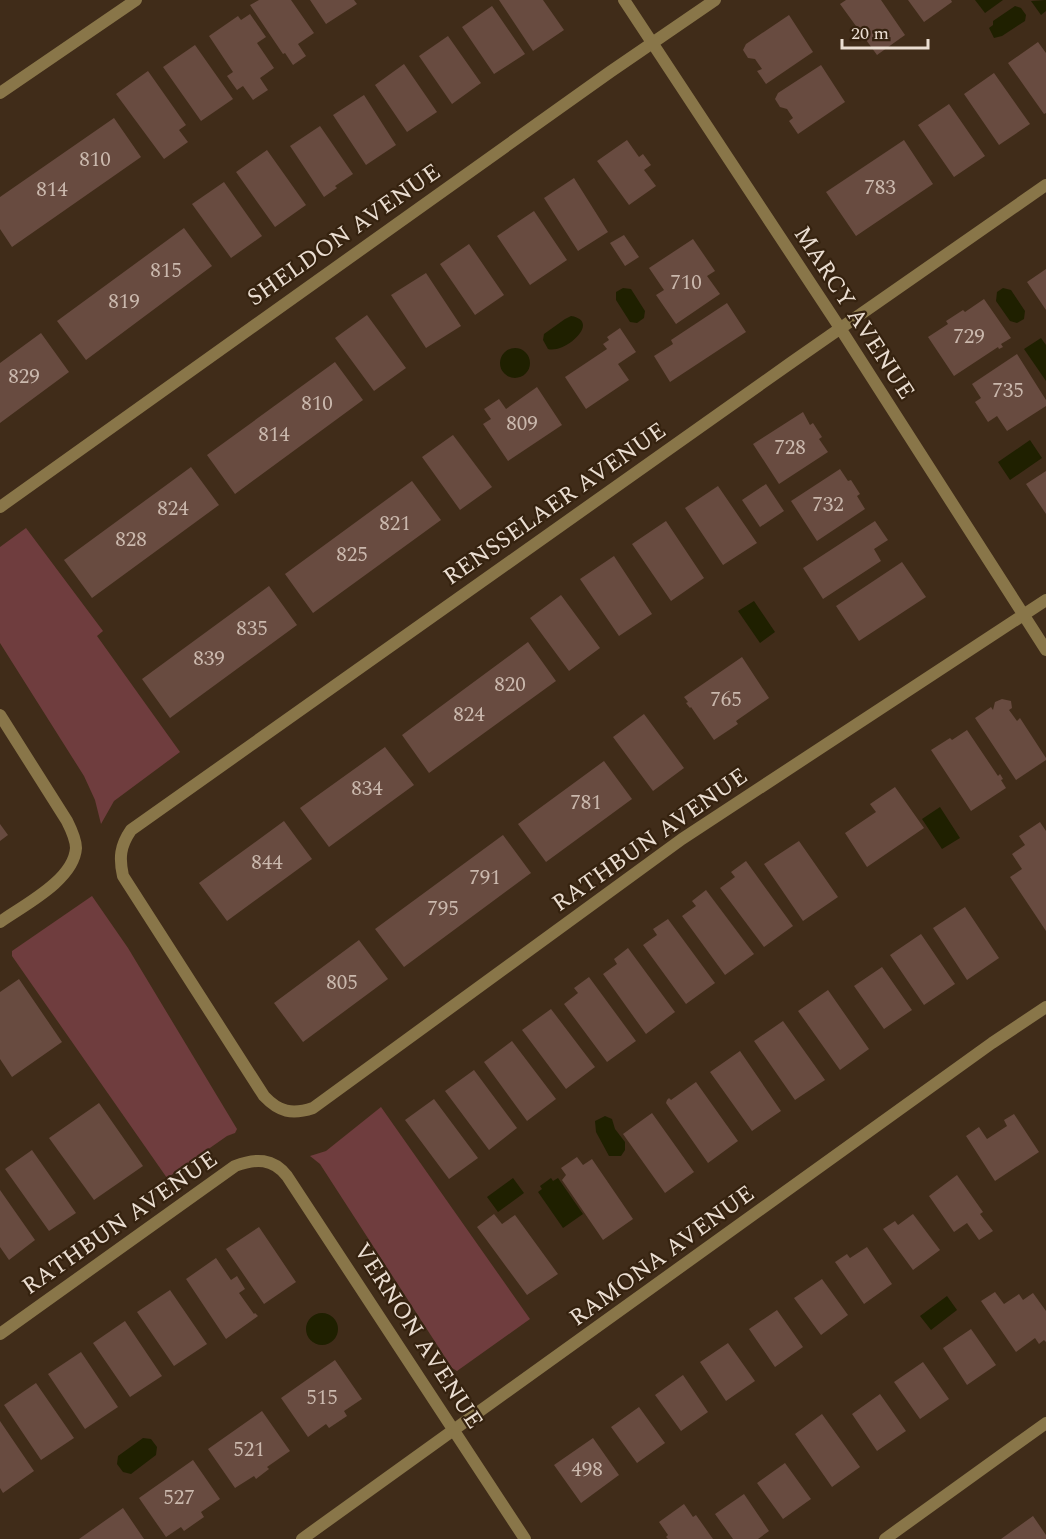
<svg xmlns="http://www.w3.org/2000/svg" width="1046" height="1539" font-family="Spectral,serif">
	<rect width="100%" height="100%" fill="#402c19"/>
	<path fill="#6f3d3e" d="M26 528 103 631 97 636 180 752 114 801 101 824 95 800 84 776 0 643V547Z
		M92 896 128 948 237 1129 235 1133 227 1136 167 1178 12 956V951Z
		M381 1107 530 1319 457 1371 452 1368 320 1164 310 1156 326 1151Z"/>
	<path fill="#1f2000" d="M975 0H1003L985 13Z
		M1046 0V11L1041 15 1031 1Z
		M1015 6 1021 8 1026 15 1025 21 1002 36 994 38 989 28 993 25V21Z
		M623 288 631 289 645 311 644 318 637 323 630 322 616 300V292Z
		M1003 288 1011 290 1025 311 1024 319 1017 323 1010 321 996 301 997 292Z
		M571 316C602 321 565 354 548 349L543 340 544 334 565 319Z
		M1041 338 1046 345V381L1024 349Z
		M500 363a15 15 0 1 1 30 0a15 15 0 1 1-30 0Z
		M1030 440 1042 458 1010 480 998 462Z
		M754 601 775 632 760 643 738 611Z
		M940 807 960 838 942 849 922 819Z
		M605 1116 612 1119 615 1129 625 1142V1150L621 1156H609L596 1132 595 1121Z
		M513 1178 524 1193 498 1212 487 1197Z
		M551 1178 553 1181 558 1178 583 1214 563 1228 538 1192 542 1189 540 1186Z
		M947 1296 957 1310 931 1330 920 1316Z
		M306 1329a16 16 0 1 1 32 0a16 16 0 1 1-32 0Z
		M143 1438 151 1439 157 1447 156 1455 131 1474 123 1472 117 1464 118 1456Z"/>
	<path fill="#684b40" d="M259 0H291L314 33 298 44 306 56 293 65 285 53 283 54 250 5Z
		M310 0H354L357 4 326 24Z
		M499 0H543L564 30 533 51Z
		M846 0H881L905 35 877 55 840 4Z
		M908 0H951L952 2 924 22Z
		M492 6 525 54 494 74 462 27Z
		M250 14 266 37 257 43 274 68 260 78 268 90 253 100 243 86 237 90 227 76 233 72 209 36 238 16 241 20Z
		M789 15 813 52 766 84 757 71 762 69 755 59 748 58 743 50 746 44Z
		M448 36 481 83 452 104 419 56Z
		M1038 42 1046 53V113L1044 114 1008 63Z
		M195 45 233 99 201 121 163 67Z
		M404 64 437 112 407 132 375 85Z
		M821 65 845 102 798 134 789 121 793 118 787 109 780 107 775 99 778 93Z
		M148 71 186 125 179 130 188 142 164 159 116 94Z
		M994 73 1030 124 999 145 964 94Z
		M364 95 396 145 366 165 333 115Z
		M949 104 985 156 954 177 918 125Z
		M114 118 141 157 12 247 0 229V197Z
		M320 126 353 174 335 186 337 188 324 197 290 146Z
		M627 140 639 157 643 154 651 165 644 170 656 186 629 205 597 161Z
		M904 140 933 184 856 236 826 192Z
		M267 150 306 205 275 227 236 172Z
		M574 178 608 232 578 251 544 198Z
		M224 182 262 236 231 258 192 204Z
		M534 211 567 260 530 285 497 236Z
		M184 228 212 266 86 360 57 321Z
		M624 235 639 257 625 266 610 243Z
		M693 239 715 271 707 276 720 294 676 324 656 295 664 290 649 268Z
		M469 244 504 295 475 315 440 264Z
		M1046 269V310L1027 282Z
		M426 273 461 326 426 348 391 295Z
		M984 299 1011 338 1001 344 1003 347 999 349 998 347 954 376 928 337 948 324 946 321 963 310 965 312Z
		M727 303 746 332 670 382 654 356 673 344 671 340Z
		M367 315 406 368 374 391 335 338Z
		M620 328 636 352 618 364 629 380 586 409 565 377 607 349 603 344 609 340 607 337Z
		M41 333 69 372 0 423V363Z
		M1017 354 1046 400V406L1007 431 997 416 988 422 975 402 981 398 972 384Z
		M335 362 363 400 235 494 207 455Z
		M537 387 562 425 508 461 483 424 491 419 484 409 499 399 506 409Z
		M803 412 810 425 813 423 822 437 819 439 828 452 779 484 753 444Z
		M453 435 492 487 460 510 422 457Z
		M191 467 219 505 92 598 64 560Z
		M840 469 848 481 851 480 860 494 857 496 865 509 817 541 791 501Z
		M1046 471V514L1026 484Z
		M412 481 441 520 313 613 285 574Z
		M766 484 784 511 760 527 742 500Z
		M718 486 757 543 723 565 685 508Z
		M666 521 704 578 671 601 632 544Z
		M875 521 888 540 874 549 881 561 823 599 803 568Z
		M614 556 652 614 619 636 580 579Z
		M902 562 926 597 859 641 836 606Z
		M269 586 297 625 170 718 142 679Z
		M561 595 600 648 569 671 530 618Z
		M528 642 556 681 429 773 402 735Z
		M742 657 769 698 736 721 738 724 714 740 691 707 690 708 686 703 688 702 684 697Z
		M1002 699 1011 701 1012 708 1009 710 1017 721 1020 718 1046 758V760L1016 780 975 718 991 707 993 710 995 702Z
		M644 714 684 768 653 791 613 737Z
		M967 730 998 776 1000 774 1003 779 1001 780 1006 788 971 811 931 750 950 738 952 740Z
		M385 747 414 785 329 847 300 808Z
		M604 761 632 799 546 862 518 824Z
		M895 787 924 828 867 867 845 833 876 812 870 804Z
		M284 821 312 859 227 921 199 883Z
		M1040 822 1046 831V931L1010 877 1022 869 1012 854 1025 845 1019 836Z
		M0 824 8 835 0 841Z
		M503 835 531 873 404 967 375 929Z
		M799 841 838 897 803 921 764 864Z
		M746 861 793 926 764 947 720 888 735 877 731 872Z
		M706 890 754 954 725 975 682 916 696 906 692 901Z
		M965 907 999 958 967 980 933 928Z
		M668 919 715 983 686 1004 643 945 657 935 653 929Z
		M921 934 955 984 924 1005 890 955Z
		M359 940 388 979 303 1042 274 1003Z
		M628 948 675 1012 646 1034 603 974 617 964 614 959Z
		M882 967 912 1010 884 1029 854 986Z
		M589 977 636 1041 607 1062 564 1004 578 993 574 988Z
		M19 979 62 1042 12 1077 0 1059V992Z
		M828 990 869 1049 840 1070 798 1011Z
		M551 1009 595 1067 566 1089 522 1030Z
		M783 1021 825 1080 795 1100 754 1041Z
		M512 1041 556 1099 527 1121 484 1062Z
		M740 1051 781 1111 752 1131 710 1072Z
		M474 1070 517 1128 489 1150 445 1091Z
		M696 1082 738 1141 708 1163 666 1103 667 1100 669 1098 671 1100Z
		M434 1099 478 1158 449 1179 405 1120Z
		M99 1103 143 1166 94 1200 49 1138Z
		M652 1113 694 1172 665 1193 623 1134Z
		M1014 1114 1039 1152 995 1181 966 1136 979 1127 987 1139 1007 1126 1004 1120Z
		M32 1150 76 1213 49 1231 5 1169Z
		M577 1157 583 1165 592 1159 633 1219 603 1240 562 1180 566 1175 561 1168Z
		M957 1175 983 1212 980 1214 993 1231 979 1240 967 1223 954 1232 929 1196Z
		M0 1190 35 1240 9 1260 0 1247Z
		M494 1214 502 1224 515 1215 558 1274 527 1295 477 1227Z
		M913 1214 940 1250 913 1270 883 1229 895 1221 898 1225Z
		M259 1227 296 1282 264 1304 226 1249Z
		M867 1247 892 1284 864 1304 835 1262 847 1254 850 1258Z
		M216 1258 231 1280 237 1276 245 1289 239 1293 254 1314 255 1313 258 1316 226 1339 186 1279Z
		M822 1279 848 1315 821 1335 794 1298Z
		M170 1290 207 1344 174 1366 137 1312Z
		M995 1292 1004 1304 1019 1294 1023 1300 1033 1293 1046 1311V1342L1044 1340 1039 1344 1035 1338 1016 1352 981 1301Z
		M777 1310 803 1347 775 1367 749 1329Z
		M125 1321 162 1376 130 1397 93 1343Z
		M971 1329 996 1365 967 1385 943 1348Z
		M728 1343 755 1381 726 1401 700 1362Z
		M81 1352 118 1407 85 1429 48 1374Z
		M335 1360 362 1399 344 1411 347 1416 329 1428 326 1424 308 1437 281 1398Z
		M923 1362 949 1399 920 1419 894 1382Z
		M683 1375 708 1412 681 1431 655 1395Z
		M36 1383 74 1438 41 1460 4 1405Z
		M880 1394 906 1431 877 1451 852 1414Z
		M639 1407 665 1443 637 1463 611 1427Z
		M262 1411 290 1451 267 1467 269 1469 256 1479 254 1476 235 1488 208 1449Z
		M822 1414 860 1467 832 1487 795 1434Z
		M0 1421 34 1471 3 1493 0 1488Z
		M593 1438 619 1475 581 1503 554 1465Z
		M193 1460 220 1499 201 1512 204 1517 184 1531 181 1527 166 1537 139 1498Z
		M785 1463 811 1499 783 1519 757 1483Z
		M744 1494 769 1531 758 1539H733L715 1514Z
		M684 1504 693 1517 696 1515 713 1539H668L666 1537 668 1535 659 1522Z
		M123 1508 144 1539H79Z
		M1033 1516 1046 1535V1539H1001Z"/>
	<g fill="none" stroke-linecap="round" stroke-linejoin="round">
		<path stroke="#897649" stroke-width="12" d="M624 0 840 328 1046 650
			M0 93 136 0
			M1046 185 792 362 131 830C120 846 119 858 123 876L264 1096C279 1112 292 1115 313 1108L682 839 1046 600
			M0 507 610 72 715 0
			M0 715 67 821C71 829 76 839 76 848 74 880 24 905 0 922
			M0 1334 235 1166C256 1158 273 1158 287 1176L525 1539
			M302 1539 992 1043 1046 1007
			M885 1539 1046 1423"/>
	</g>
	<g text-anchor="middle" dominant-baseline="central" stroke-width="4.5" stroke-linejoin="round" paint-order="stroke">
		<g font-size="21" fill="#cab8ad">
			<text x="95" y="160">810</text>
			<text x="880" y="188">783</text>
			<text x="52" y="190">814</text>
			<text x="166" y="271">815</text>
			<text x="686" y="283">710</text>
			<text x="124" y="302">819</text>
			<text x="969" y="337">729</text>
			<text x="24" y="377">829</text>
			<text x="1008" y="391">735</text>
			<text x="317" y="404">810</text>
			<text x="522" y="424">809</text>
			<text x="274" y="435">814</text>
			<text x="790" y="448">728</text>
			<text x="828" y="505">732</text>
			<text x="173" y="509">824</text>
			<text x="395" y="524">821</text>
			<text x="131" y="540">828</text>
			<text x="352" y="555">825</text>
			<text x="252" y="629">835</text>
			<text x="209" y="659">839</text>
			<text x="510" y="685">820</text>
			<text x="726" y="700">765</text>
			<text x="469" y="715">824</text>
			<text x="367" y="789">834</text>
			<text x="586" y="803">781</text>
			<text x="267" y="863">844</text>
			<text x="485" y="878">791</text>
			<text x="443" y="909">795</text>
			<text x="342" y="983">805</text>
			<text x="322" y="1398">515</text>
			<text x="249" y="1450">521</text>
			<text x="587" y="1470">498</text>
			<text x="179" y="1498">527</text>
		</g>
		<g font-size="24" fill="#eaddd1" stroke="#35220f">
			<text transform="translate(344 235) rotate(-35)">SHELDON AVENUE</text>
			<text transform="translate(854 313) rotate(57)">MARCY AVENUE</text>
			<text transform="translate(555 504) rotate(-35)">RENSSELAER AVENUE</text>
			<text transform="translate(650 840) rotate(-35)">RATHBUN AVENUE</text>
			<text transform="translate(120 1223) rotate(-35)">RATHBUN AVENUE</text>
			<text transform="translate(662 1256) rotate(-36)">RAMONA AVENUE</text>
			<text transform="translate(418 1336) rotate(57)">VERNON AVENUE</text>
		</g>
	</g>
	<path d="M842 39v9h86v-9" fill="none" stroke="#eaddd1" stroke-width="3"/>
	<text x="851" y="39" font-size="18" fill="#eaddd1" stroke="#35220f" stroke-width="4.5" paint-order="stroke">20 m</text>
</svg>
